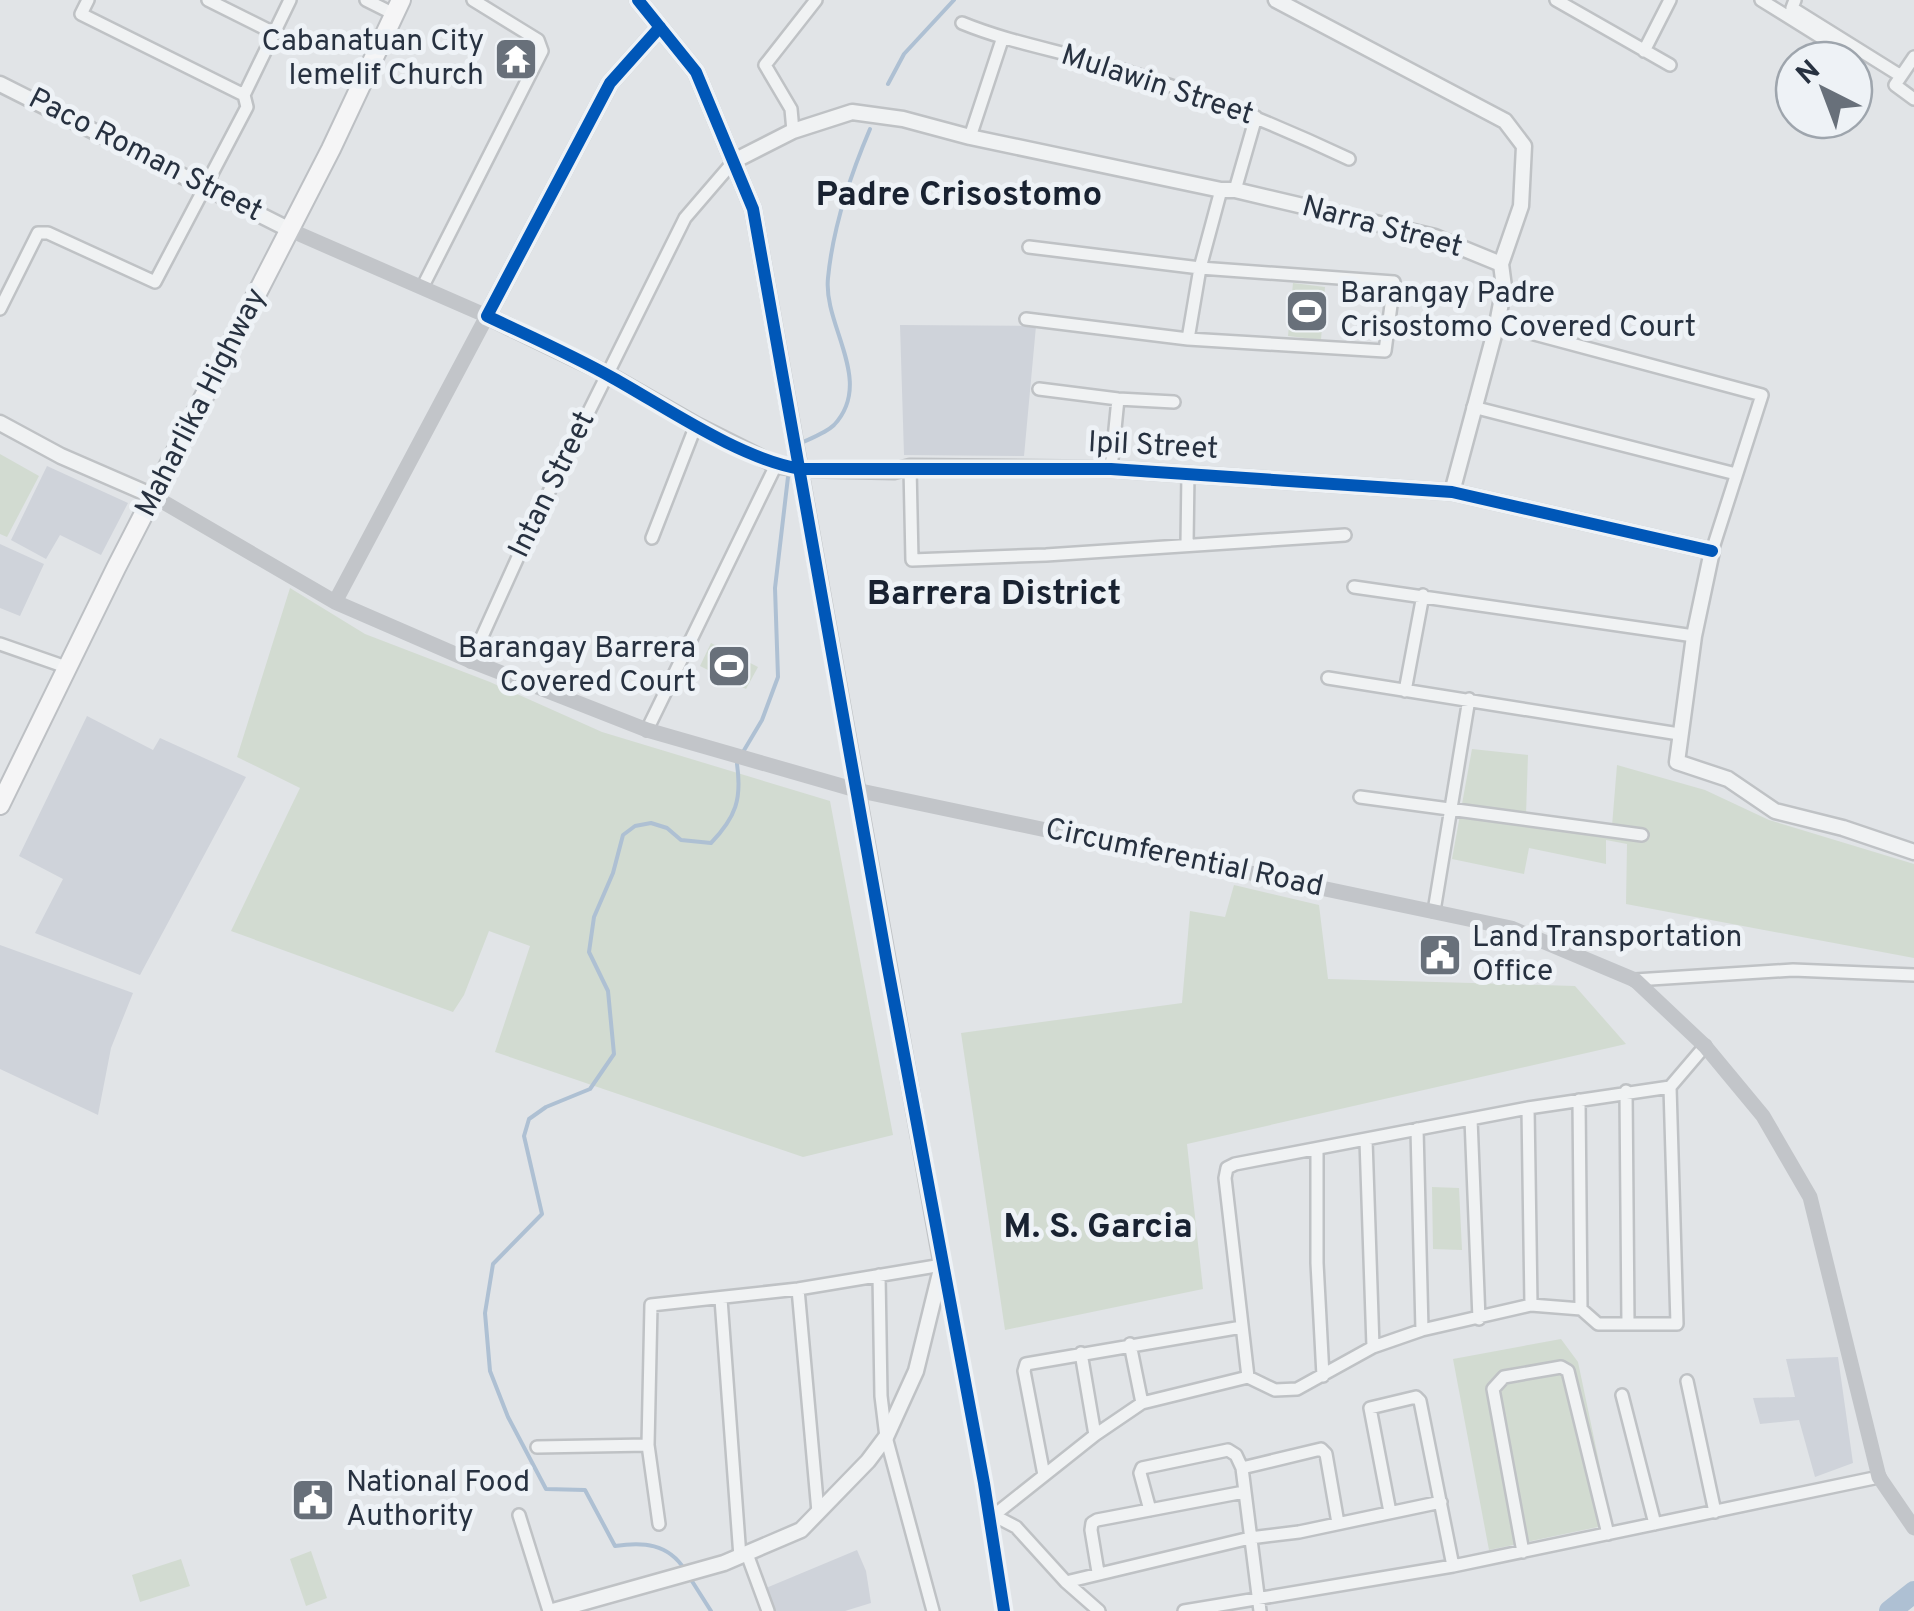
<svg xmlns="http://www.w3.org/2000/svg" width="1914" height="1611" font-family="Overpass,sans-serif">
	<rect width="100%" height="100%" fill="#e1e4e7"/>
	<path fill="#cfd3da" d="M900 325 1036 326 1024 456 904 455Z
		M47 466 128 503 101 555 60 535 46 559 11 540Z
		M0 544 44 564 20 616 0 608Z
		M87 716 153 750 160 738 246 777 140 975 35 933 63 879 19 856Z
		M0 945 133 993 111 1048 98 1115 0 1069Z
		M1838 1357 1853 1463 1815 1477 1799 1420 1760 1424 1753 1398 1795 1397 1786 1359Z
		M857 1550 866 1571 871 1603 845 1611H775L766 1588Z"/>
	<path fill="#d2dbd1" d="M1293 283 1325 287 1321 340 1288 336Z
		M0 454 39 476 7 537 0 534Z
		M290 588 365 634 490 682 602 732 830 801 893 1135 803 1157 495 1052 530 946 489 931 464 995 453 1012 231 931 300 788 237 757Z
		M711 643 758 667 746 689 700 666Z
		M1472 749 1528 755 1526 815 1612 826 1617 765 1705 790 1769 820 1914 864V958L1626 904 1627 844 1606 840V864L1529 848 1524 874 1452 859Z
		M1234 885 1319 905 1328 979 1575 986 1626 1044 1187 1144 1203 1289 1005 1330 961 1033 1182 1003 1190 911 1225 917Z
		M1432 1187 1459 1188 1462 1250 1433 1249Z
		M1561 1339 1578 1362 1612 1524 1489 1550 1453 1359Z
		M311 1551 327 1598 306 1606 290 1559Z
		M181 1559 190 1586 140 1602 132 1575Z"/>
	<g fill="none" stroke-linecap="round" stroke-linejoin="round">
		<path stroke="#aec0d3" stroke-width="4" d="M888 84 904 54 954 0
			M799 444C809 439 826 433 834 425 875 381 823 326 828 278 833 226 850 176 870 129
			M789 458 791 448
			M743 752 762 720 778 677 775 588 788 477
			M685 1570C668 1543 643 1542 615 1546L585 1490 546 1489 508 1417 490 1371 485 1313 493 1264 542 1214 524 1136 529 1119 546 1107 590 1089 614 1054 608 991 589 952 594 917 613 873 623 835 635 826 651 823 667 828 681 840 711 843C736 817 742 799 737 764
			M690 1578 711 1611"/>
		<path stroke="#aec0d3" stroke-width="22" d="M1890 1611 1914 1592"/>
		<g stroke="#bfc2c5" stroke-width="16">
			<path id="minor" d="M88 0 81 14 244 95
				M208 0 274 33
				M366 0 394 14
				M1556 0 1670 65
				M1761 0 1854 58
				M1795 0 1792 8 1901 76
				M962 23C1001 39 1040 47 1081 58 1173 83 1262 118 1349 159
				M1644 51 1670 0
				M1914 57 1895 85 1914 99
				M793 131 791 109 765 65 816 0
				M970 137 1002 40
				M1235 190 1256 117
				M423 286 542 51 538 40 473 0
				M0 309 38 233H48L155 282 247 107 244 95 290 0
				M1026 319 1188 339 1385 351 1394 282 1200 268 1029 247
				M1497 324 1762 395 1712 551
				M1188 339 1200 268 1221 190
				M1039 389 1118 399 1174 402
				M1473 407 1736 474
				M910 467 912 560 1046 555 1345 535
				M1111 469 1118 399
				M652 538 696 425
				M1187 544 1188 473
				M1354 587 1694 636
				M0 644 66 667
				M471 661 532 526 685 218 734 161
				M1328 678 1679 734
				M1405 691 1423 595
				M647 730 776 465
				M1360 797 1642 835
				M1434 911 1469 699
				M1635 980 1793 970 1914 975
				M1626 1091 1628 1324
				M1579 1100 1581 1309
				M1528 1108 1531 1305
				M1471 1119 1479 1319
				M1417 1129 1422 1330
				M1366 1140 1373 1347
				M1317 1150V1263L1323 1376
				M879 1275 881 1396 886 1437 933 1611
				M798 1289 818 1512
				M721 1299 740 1557
				M1130 1344 1142 1403
				M1081 1353 1095 1435
				M1248 1377 1225 1178 1227 1168 1235 1164 1528 1108 1670 1087
				M1687 1381 1715 1512
				M1622 1395 1655 1524
				M537 1447 648 1445
				M1242 1468 1321 1449 1326 1454 1338 1523
				M1044 1475 1024 1371 1026 1364 1242 1327
				M1150 1510 1140 1473 1142 1468 1228 1450 1236 1455 1242 1468 1260 1611
				M1390 1512 1370 1408 1416 1397 1420 1401 1453 1566
				M989 1513 1016 1527 1066 1582 1099 1611
				M519 1515 549 1611
				M993 1516 1095 1435 1142 1403 1248 1377 1275 1390 1297 1389 1373 1347 1422 1330 1531 1305 1581 1309 1598 1324H1677L1670 1087 1705 1046
				M659 1524 648 1445 651 1305 798 1289 942 1265 984 1483 1004 1611
				M1523 1552 1493 1389 1504 1377 1561 1367 1568 1371 1608 1534
				M747 1554 768 1611
				M1098 1572 1091 1530 1092 1523 1097 1520 1244 1492
				M1066 1582 1250 1538 1299 1532 1441 1502
				M1184 1611 1453 1566 1879 1477"/>
		</g>
		<g stroke="#bfc2c5" stroke-width="19">
			<path id="tertiary" d="M1276 0 1505 121 1524 146 1521 206 1501 264
				M660 27 610 83 487 316 607 374 696 425 776 465 801 469 894 471 910 467 1111 469 1452 492 1712 551 1694 636 1677 762 1728 779 1775 811 1843 828 1914 852
				M0 84 290 230
				M734 161 793 131 852 112 903 119 970 137 1221 190H1235L1435 237 1501 264 1504 287 1497 324 1452 492
				M0 423 61 456 153 496
				M553 1611 724 1563 801 1530 868 1461 886 1437 916 1371 942 1265 753 209 696 72 638 0"/>
		</g>
		<g stroke="#bdc0c4" stroke-width="22">
			<path id="primary" d="M0 805 116 568 331 149 401 0"/>
		</g>
		<use href="#minor" stroke="#f0f2f3" stroke-width="11"/>
		<use href="#tertiary" stroke="#f0f2f3" stroke-width="14"/>
		<path stroke="#c2c5c9" stroke-width="15" d="M290 230 487 316 335 602
			M153 496 335 602 471 661 647 730 856 790 1511 928 1635 980 1705 1046 1763 1116 1810 1197 1879 1477 1914 1528"/>
		<use href="#primary" stroke="#f5f5f6" stroke-width="18"/>
		<g stroke="#eef2f6" stroke-width="19">
			<path id="cycleway" d="M638 0 696 72 753 209 887 963 984 1483 1004 1611
				M660 27 610 83 487 316C529 336 572 355 613 378 667 408 740 459 801 469H1111L1452 492 1712 551"/>
		</g>
		<use href="#cycleway" stroke="#0057b8" stroke-width="12"/>
	</g>
	<defs>
		<g id="temple-square" transform="scale(2.25)"><rect x="-9" y="-9" width="18" height="18" rx="4" fill="#68707a" stroke="#eef2f6"/><path d="M0-6L5-2H3V0L6.5 2.5H4V6H1.5V3h-3V6H-4V2.5H-6.5L-3 0V-2H-5Z" fill="#fff"/></g>
		<g id="stadium-square" transform="scale(2.25)"><rect x="-9" y="-9" width="18" height="18" rx="4" fill="#68707a" stroke="#eef2f6"/><path d="M0-5a6.5 5 0 1 0 0 10a6.5 5 0 1 0 0-10ZM-3.5-1.8h7v3.6h-7Z" fill="#fff"/></g>
		<g id="civic-square" transform="scale(2.25)"><rect x="-9" y="-9" width="18" height="18" rx="4" fill="#68707a" stroke="#eef2f6"/><path d="M-.6-6.5H3V-4.5H.6V-3L4-1V1h2V6H-6V1h2V-1L-.6-3ZM-1.2 2.5V6h2.4V2.5Z" fill="#fff"/></g>
	</defs>
	<g fill-rule="evenodd">
		<use href="#temple-square" x="516" y="59"/>
		<use href="#stadium-square" x="1307" y="311"/>
		<use href="#stadium-square" x="729" y="666"/>
		<use href="#civic-square" x="1440" y="955"/>
		<use href="#civic-square" x="313" y="1500"/>
	</g>
	<g text-anchor="middle" dominant-baseline="central" stroke-width="10" stroke-linejoin="round" paint-order="stroke">
		<g font-size="30" fill="#273140" stroke="#eef2f6" text-anchor="start">
			<text x="484" y="42" text-anchor="end">Cabanatuan City<tspan x="484" dy="34">Iemelif Church</tspan></text>
			<text x="1340" y="294">Barangay Padre<tspan x="1340" dy="34">Crisostomo Covered Court</tspan></text>
			<text x="696" y="649" text-anchor="end">Barangay Barrera<tspan x="696" dy="34">Covered Court</tspan></text>
			<text x="1472" y="938">Land Transportation<tspan x="1472" dy="34">Office</tspan></text>
			<text x="346" y="1483">National Food<tspan x="346" dy="34">Authority</tspan></text>
		</g>
		<g font-size="30" fill="#273140" stroke="#eef2f6">
			<text transform="translate(1157 86) rotate(18)">Mulawin Street</text>
			<text transform="translate(145 156) rotate(27)">Paco Roman Street</text>
			<text transform="translate(1382 228) rotate(15)">Narra Street</text>
			<text transform="translate(202 403) rotate(-63)">Maharlika Highway</text>
			<text transform="translate(1153 447) rotate(3)">Ipil Street</text>
			<text transform="translate(553 485) rotate(-64)">Intan Street</text>
			<text transform="translate(1184 859) rotate(12)">Circumferential Road</text>
		</g>
		<g font-size="35" font-weight="bold" fill="#192231" stroke="#eef2f6">
			<text x="959" y="196">Padre Crisostomo</text>
			<text x="994" y="595">Barrera District</text>
			<text x="1098" y="1228">M. S. Garcia</text>
		</g>
	</g>
	<g transform="translate(1824 90) rotate(318)"><circle r="48" fill="#eef2f6" stroke="#9ea5ad" stroke-width="2.5"/>
	<path d="M0-8L18 38L0 25L-18 38Z" fill="#68707a"/>
	<text y="-15" font-size="28" font-weight="bold" text-anchor="middle" fill="#273140">N</text>
	</g>
</svg>
